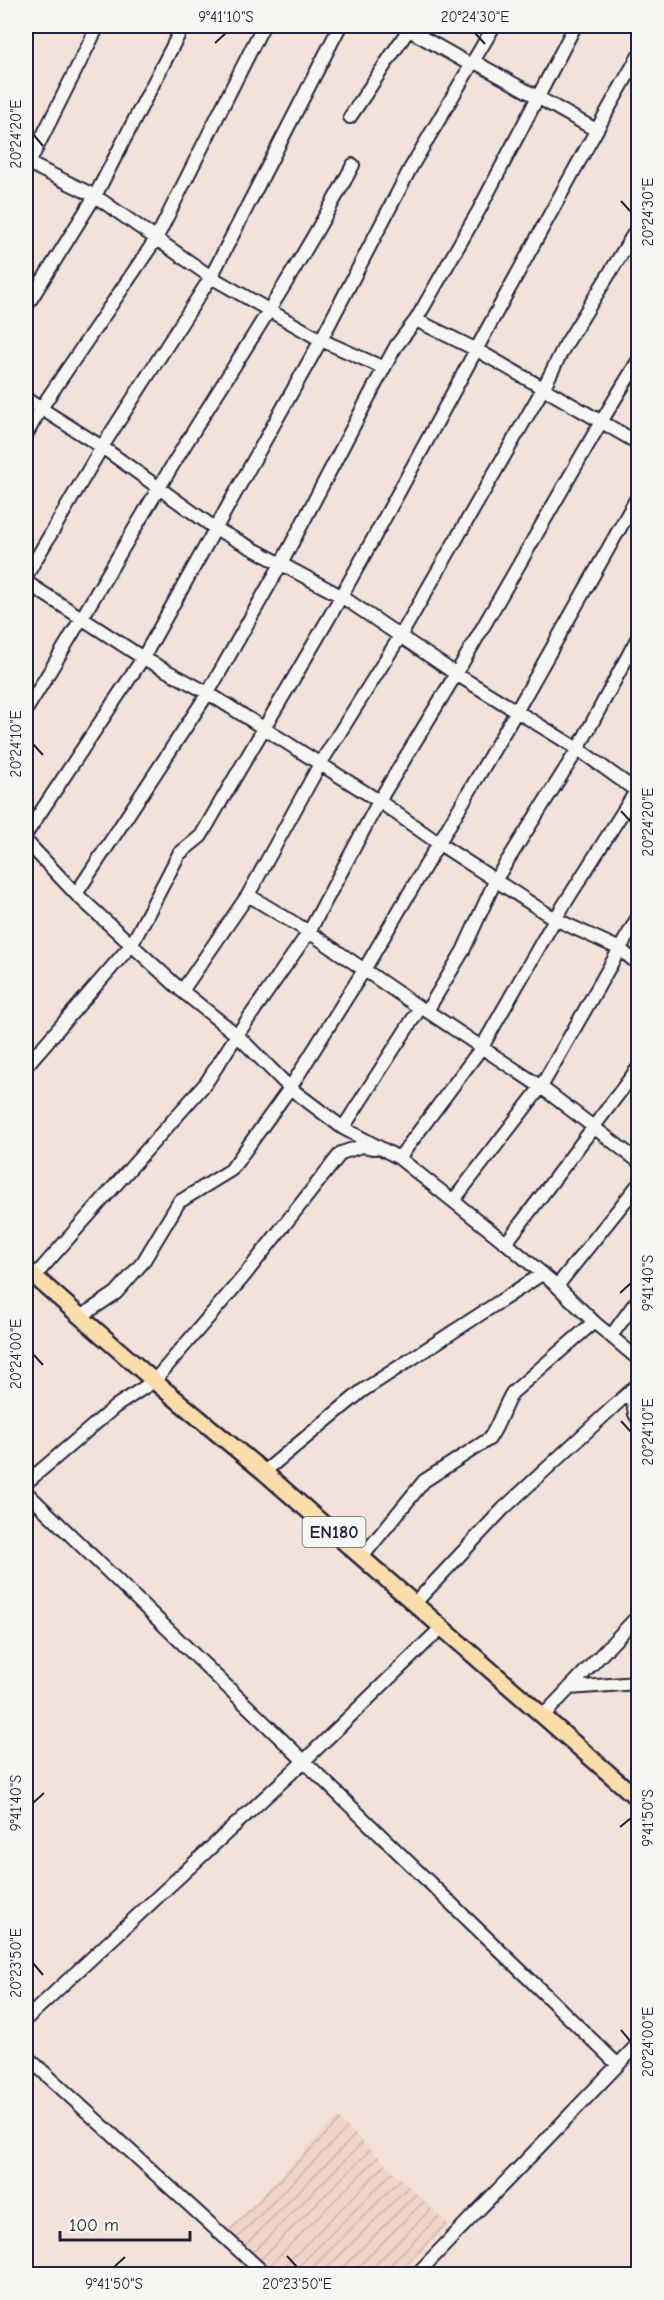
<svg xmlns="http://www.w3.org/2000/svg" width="664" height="2300" font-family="'Comic Neue',sans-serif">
	<defs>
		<pattern id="industrial-furrows" width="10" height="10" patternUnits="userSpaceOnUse" patternTransform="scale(1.5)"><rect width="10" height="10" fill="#f1d4c9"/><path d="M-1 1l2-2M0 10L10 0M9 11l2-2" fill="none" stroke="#ceb6ae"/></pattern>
	</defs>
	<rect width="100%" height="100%" fill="#f3e2da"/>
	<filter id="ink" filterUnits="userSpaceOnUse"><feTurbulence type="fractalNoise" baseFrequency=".0167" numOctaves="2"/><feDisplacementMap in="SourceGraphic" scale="12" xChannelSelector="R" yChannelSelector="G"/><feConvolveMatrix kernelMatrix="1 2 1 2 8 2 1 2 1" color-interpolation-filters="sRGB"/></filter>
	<g filter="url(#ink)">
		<path fill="url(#industrial-furrows)" d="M337 2117 449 2225 401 2274H272L227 2231Z"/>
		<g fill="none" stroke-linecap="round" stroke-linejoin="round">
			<g stroke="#22223b" stroke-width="16">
				<path id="minor" d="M402 26 471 65
					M473 61 596 130
					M350 117 411 26
					M26 162 95 196 211 277 321 340 384 368 396 346 416 320 477 350 638 443
					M26 169 98 26
					M26 307 95 196 183 26
					M416 320 479 210 575 26
					M26 399 102 447 216 529 341 596 456 674 578 749 638 792
					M26 435 41 408 156 239 263 26
					M26 576 102 447 211 277 340 26
					M26 582 143 658 208 693 379 801 438 843 555 919 620 949 638 964
					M26 710C79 625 128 538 180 453 239 357 301 264 353 165
					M26 834 143 658 321 340 410 169 494 26
					M26 841 76 894 182 991 237 1035 290 1088 343 1128 399 1158 506 1243 557 1286 594 1322 638 1359
					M76 894 208 693 281 564 384 368
					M248 895 309 932 420 1008 427 1011 541 1087 638 1161
					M182 991 248 895 320 764 401 635 544 387 563 349 638 227
					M427 1011 463 951 496 879 578 749 638 637
					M26 1066 132 944 179 854 201 836C247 755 297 675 343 593 443 415 536 234 638 57
					M343 1128 420 1008
					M399 1158 482 1047 555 919 638 788
					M453 1201 541 1087 638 917
					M506 1243 638 1068
					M34 1277 206 1083 237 1035 309 932 379 801 456 674 601 422 638 361
					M557 1286 638 1185
					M80 1317 116 1293 143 1262 179 1202 231 1170 290 1088 364 970 516 712 638 496
					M611 1336 638 1299
					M631 1390 635 1414 638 1419
					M264 1472 362 1391 542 1274
					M26 1483 116 1406 154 1381 244 1276 341 1153 362 1146 374 1148
					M26 1492 618 2065
					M362 1557 424 1481 489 1439C499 1425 503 1408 512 1393L594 1322
					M415 1603 503 1509 638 1384
					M569 1688 638 1683
					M543 1716 638 1616
					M26 2019 303 1762 442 1627
					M26 2056 265 2274
					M417 2274 638 2044"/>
			</g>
			<g stroke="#22223b" stroke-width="20">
				<path id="major" d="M26 1269 154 1381 264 1472 638 1799"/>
			</g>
			<use href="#minor" stroke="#f6f6f2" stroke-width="12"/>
			<use href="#major" stroke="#faddab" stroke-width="15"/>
		</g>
	</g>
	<path fill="none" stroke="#22223b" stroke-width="2" d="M475 33 485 44M215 43 226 33M33 134 43 146M621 201 631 212M33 744 43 755M621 811 631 822M620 1293 631 1283M33 1354 43 1365M621 1421 631 1432M33 1803 44 1793M620 1827 631 1818M33 1963 43 1975M621 2030 631 2042M287 2256 297 2267M114 2267 125 2257"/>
	<g text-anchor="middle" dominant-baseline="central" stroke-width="4.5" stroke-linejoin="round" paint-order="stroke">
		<rect fill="#f6f6f2" stroke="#626272" stroke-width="1.5" x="302.5" y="1517" width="63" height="30" rx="4.5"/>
		<g font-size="18" font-weight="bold" fill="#22223b">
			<text x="334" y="1532">EN180</text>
		</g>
	</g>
	<rect width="664" height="2300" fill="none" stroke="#f6f6f2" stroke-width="66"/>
	<path d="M60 2231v9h130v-9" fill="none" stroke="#22223b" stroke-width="3"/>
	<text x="69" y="2231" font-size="18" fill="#22223b" stroke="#f6f6f2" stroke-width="4.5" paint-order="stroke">100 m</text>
	<rect x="33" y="33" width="598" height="2234" fill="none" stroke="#22223b" stroke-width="2"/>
	<g font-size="15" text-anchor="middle" fill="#22223b">
		<text x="226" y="22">9°41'10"S</text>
		<text x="475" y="22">20°24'30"E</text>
		<text transform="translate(16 134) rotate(-90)" y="5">20°24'20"E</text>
		<text transform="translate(648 212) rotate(-90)" y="5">20°24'30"E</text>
		<text transform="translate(16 744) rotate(-90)" y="5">20°24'10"E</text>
		<text transform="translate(648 822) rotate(-90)" y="5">20°24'20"E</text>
		<text transform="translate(648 1283) rotate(-90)" y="5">9°41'40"S</text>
		<text transform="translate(16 1354) rotate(-90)" y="5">20°24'00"E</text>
		<text transform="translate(648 1432) rotate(-90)" y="5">20°24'10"E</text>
		<text transform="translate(16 1803) rotate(-90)" y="5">9°41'40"S</text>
		<text transform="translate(648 1818) rotate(-90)" y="5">9°41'50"S</text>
		<text transform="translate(16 1963) rotate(-90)" y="5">20°23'50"E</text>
		<text transform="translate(648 2042) rotate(-90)" y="5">20°24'00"E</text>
		<text x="114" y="2289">9°41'50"S</text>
		<text x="297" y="2289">20°23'50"E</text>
	</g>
</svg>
